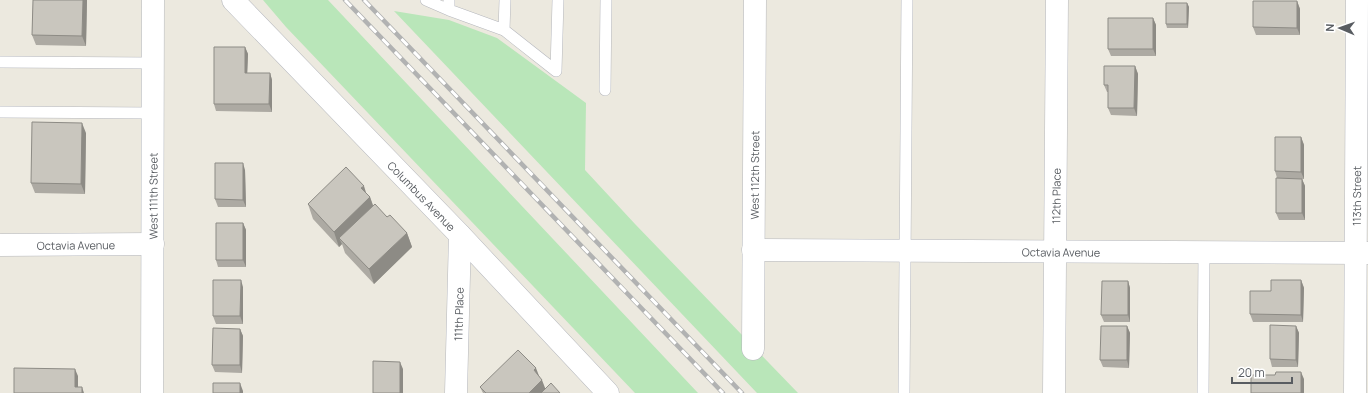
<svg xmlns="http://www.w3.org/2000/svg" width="1368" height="393" font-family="Manrope,sans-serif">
	<rect width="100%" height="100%" fill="#ece9df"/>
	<path fill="#b9e6b9" d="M263 0H328L698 393H635L286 27Z
		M394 11 449 20 497 38 586 103 585 170 635 224 798 393H757Z"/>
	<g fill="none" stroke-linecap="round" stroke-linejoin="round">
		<g stroke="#b5b7bd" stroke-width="12">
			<path id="lane" d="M426 0 449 10
				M449 0V10L504 30
				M505 0 504 30 556 71 558 0
				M0 62 153 63
				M605 90 606 0
				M0 112 153 113
				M904 393 907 0
				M1203 393 1204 252"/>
		</g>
		<g stroke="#b5b7bd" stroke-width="23">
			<g id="street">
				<path id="s1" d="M233 0 460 235 608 393"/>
				<path id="s2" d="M0 245 153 244"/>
				<path id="s3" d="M753 250 1368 253"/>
				<path id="s4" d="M753 349 755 0"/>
				<path id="s5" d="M456 393 460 235"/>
				<path id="s6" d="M1054 393 1057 0"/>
				<path id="s7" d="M1355 393 1357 0"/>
			</g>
		</g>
		<g stroke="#b5b9bf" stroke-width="23">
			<g id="secondary">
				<path id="s8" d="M152 393 153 0"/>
			</g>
		</g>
		<use href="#lane" stroke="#fff" stroke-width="11"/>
		<use href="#street" stroke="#fff" stroke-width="22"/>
		<use href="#secondary" stroke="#fff" stroke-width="22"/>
		<g stroke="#b1b2b2" stroke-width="4.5">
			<path id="rail" d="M345 0 723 393
				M364 0 742 393"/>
		</g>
		<use href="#rail" stroke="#fff" stroke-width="3" stroke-dasharray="9" stroke-linecap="butt"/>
	</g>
	<path fill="#adaaa3" d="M33 0H87L86 46 36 45 32 35Z
		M1297 1 1300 9V35H1256L1253 27Z
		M1187 3 1189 7 1188 28H1167L1166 24Z
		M1153 18 1156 25V56H1111L1108 49Z
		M245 47 248 54 247 73H270L272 80V112L216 111 214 104Z
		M1135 66 1138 74 1137 116 1111 115 1108 108V92H1107L1104 85Z
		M86 133 85 194 35 193 31 183Z
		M1301 137 1304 145V179H1302L1305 186V220H1279L1276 213 1277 178 1275 171Z
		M245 170 246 207H218L215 199Z
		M366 193 370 197 373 205 407 233 412 247 374 284 345 253 342 244 339 247 313 219 308 204Z
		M243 223 246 230V267H218L216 260Z
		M1301 280 1304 288 1303 322H1253L1250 314 1271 291Z
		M1128 281 1130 288V322H1104L1101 315Z
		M243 287V324H216L213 316Z
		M1127 326 1130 333 1129 368 1103 367 1100 360Z
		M1296 326 1299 333 1298 367H1272L1270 359Z
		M240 329 243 336 242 373 215 372 212 365Z
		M480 387 546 388 560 393H483Z"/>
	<path fill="#8d8b85" d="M83 0H87L86 46 82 36Z
		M1297 1 1300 9V35L1297 28Z
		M1187 3 1189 7 1188 28 1187 24Z
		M1153 18 1156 25V56L1153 49Z
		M245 47 248 54 247 80 245 73Z
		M1135 66 1138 74 1137 116 1134 108Z
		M270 73 272 80V112L269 104Z
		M82 123 86 133 85 194 81 184Z
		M1301 137 1304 145V179L1301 172Z
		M243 163 245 170 246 207 243 200Z
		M1302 179 1305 186V220L1302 213Z
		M364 186 368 199 370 197 375 212 339 238 342 244 339 247 334 232 361 188Z
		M243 223 246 230V267L243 260Z
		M407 233 412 247 374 284 369 269Z
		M241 280 243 287V324L240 316Z
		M1301 280 1304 288 1303 322 1301 315Z
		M1128 281 1130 288V322L1128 315Z
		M1127 326 1130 333 1129 368 1127 360Z
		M1296 326 1299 333 1298 367 1296 360Z
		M240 329 243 336 242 373 240 365Z
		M400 362 403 369V393H400Z
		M536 368 541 381 542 380 547 393H529L534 370Z
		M75 369 78 376V393L75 387Z
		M1301 372 1304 379V393H1301Z
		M240 383 243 391V393H240Z
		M82 387 84 393H82Z"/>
	<path fill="#c9c6be" stroke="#8d8b85" d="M33 0H83L82 36 32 35Z
		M1253 1H1297V28L1253 27Z
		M1166 3H1187V24H1166Z
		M1108 18H1153V49H1108Z
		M214 47H245V73H270L269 104H214Z
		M1104 66H1135L1134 108H1108V85H1104Z
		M32 122 82 123 81 184 31 183Z
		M1275 137H1301V172L1275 171Z
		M215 163H243V200L215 199Z
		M346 167 364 186 361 188 370 197 334 232 308 204Z
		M1276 178 1302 179V213H1276Z
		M375 204 387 217 390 215 407 233 369 269 339 238Z
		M216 223H243V260H216Z
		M213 280H241L240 316H213Z
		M1271 280H1301V315L1250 314V291H1271Z
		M1102 281H1128V315H1101Z
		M1270 325 1296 326V360L1270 359Z
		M1101 326H1127V360H1100Z
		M213 328 240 329V365H212Z
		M518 350 536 368 534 370 542 380 529 393H486L480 387Z
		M373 361 400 362V393H373Z
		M14 368 75 369V387H82V393H14Z
		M1276 372H1301V393H1251V375H1275Z
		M213 383H240V393H213Z
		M551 383 560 393H541Z"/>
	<g text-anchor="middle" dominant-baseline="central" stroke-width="3" stroke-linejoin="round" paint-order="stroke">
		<g font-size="11" fill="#585c61" stroke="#fff">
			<text stroke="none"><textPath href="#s4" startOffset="174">West 112th Street</textPath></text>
			<text stroke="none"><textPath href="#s1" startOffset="272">Columbus Avenue</textPath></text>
			<text stroke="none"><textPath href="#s6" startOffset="197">112th Place</textPath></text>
			<text stroke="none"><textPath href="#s7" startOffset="197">113th Street</textPath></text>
			<text stroke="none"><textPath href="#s8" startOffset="197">West 111th Street</textPath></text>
			<text stroke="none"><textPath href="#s2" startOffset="76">Octavia Avenue</textPath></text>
			<text stroke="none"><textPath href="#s3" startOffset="308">Octavia Avenue</textPath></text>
			<text stroke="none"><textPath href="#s5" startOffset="79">111th Place</textPath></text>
		</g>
	</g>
	<g transform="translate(1340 28) rotate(272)" stroke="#ffffff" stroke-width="3" paint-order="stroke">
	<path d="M0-3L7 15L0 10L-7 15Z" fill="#585c61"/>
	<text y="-6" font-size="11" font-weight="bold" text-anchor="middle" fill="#585c61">N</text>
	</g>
	<path d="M1232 377v6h60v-6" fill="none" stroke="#585c61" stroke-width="2"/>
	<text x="1238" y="377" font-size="12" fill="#585c61" stroke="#ffffff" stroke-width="3" paint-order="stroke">20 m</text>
</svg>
